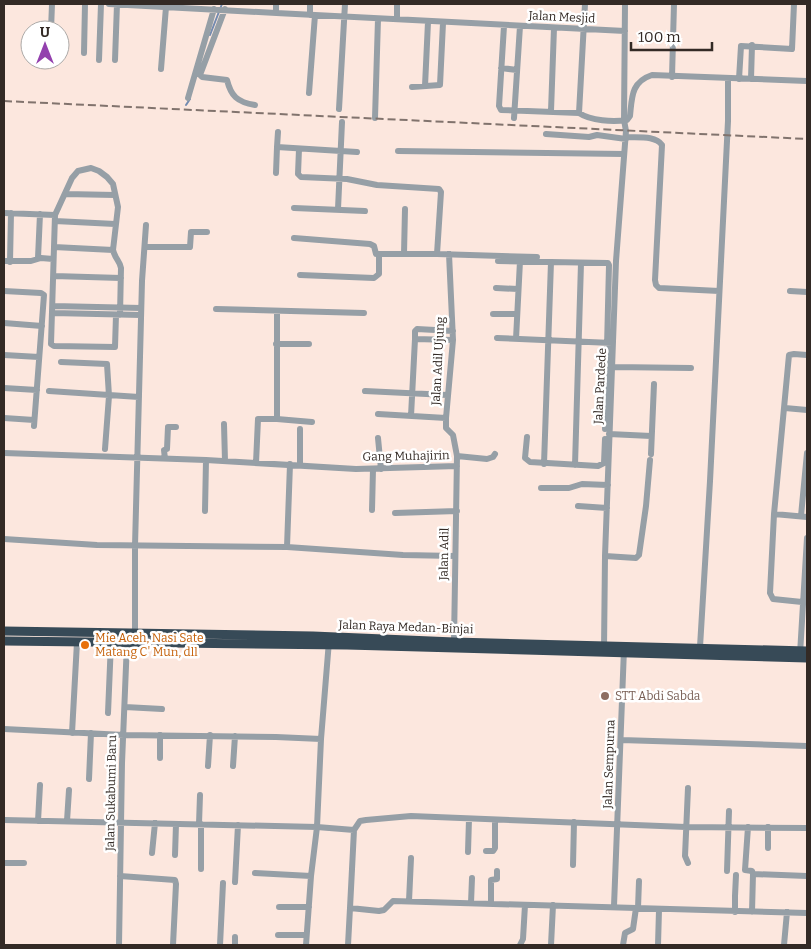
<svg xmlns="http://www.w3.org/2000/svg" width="811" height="949" font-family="Bitter,serif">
	<rect width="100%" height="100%" fill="#fce7de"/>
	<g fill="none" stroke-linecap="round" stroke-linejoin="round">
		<path stroke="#738bb0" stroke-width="2" d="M210 35 222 4
			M186 105 190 99"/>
		<path stroke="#969fa6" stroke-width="6" d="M109 4C281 13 453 23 625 31
			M225 9 200 75 202 77 227 80C231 96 237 102 255 105
			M276 13V4
			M310 15V4
			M397 19V4
			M504 26 499 106 501 110 579 113C591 121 613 122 627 120L630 116C632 97 631 82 652 75L807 81
			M51 30 52 4
			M84 53 85 4
			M99 60 101 4
			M115 60 117 4
			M49 63 50 60
			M501 68 517 70
			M161 69 166 7
			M672 77 674 4
			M739 79 741 46 792 49 794 4
			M751 79 752 45
			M425 86 428 22
			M412 87 440 85 443 23
			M309 93 315 15
			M188 98 214 9
			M339 109 345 4
			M551 111 554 28
			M579 113 585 4
			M375 118 378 19
			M514 118 520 26
			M546 134 589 137 597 135 626 139
			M626 137C637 138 655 135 662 145L655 280 656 285 659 288 719 291
			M277 147 278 132
			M299 149 298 174 301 177 347 179 377 185 439 189 441 192 437 254
			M398 151 624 154
			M276 173 277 147 357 152
			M65 194 115 195
			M294 208 365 211
			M338 209 342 122
			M4 213 55 215
			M55 221 115 224
			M294 238 370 244 374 246 376 254H379
			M54 247 113 250C115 259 120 261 121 268L120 315
			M145 247H190L191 232H207
			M113 250 118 207 113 184 107 177 99 171 91 168 78 171 72 178 55 215 51 344 54 346 115 347 116 315
			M404 254 405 209
			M449 254 453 340 446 418V428L453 435 457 456 454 642
			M38 258 40 214
			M4 261H31L41 258 53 259
			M498 261 608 263 609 265 605 429
			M10 262 11 213
			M300 275 374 278 379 274V254H437L537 257
			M54 276 121 278
			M496 288 518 289
			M4 291 41 293 44 295 34 426
			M790 291 807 292
			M53 306 141 308
			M216 309 364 313
			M53 313 141 315
			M493 314H517
			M4 323 42 326
			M497 338 612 343
			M415 339V331L417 329 453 331
			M516 339 520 261
			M276 344H309
			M4 355 39 357
			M61 362 107 364 109 396 105 449
			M613 367 691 368
			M4 388 37 390
			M49 391 139 397
			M365 391 447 395
			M785 408 807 410
			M378 414 446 418
			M411 416 415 339 453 340
			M4 418 34 420
			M277 419 312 422
			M224 424 225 461
			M609 434 651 436
			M527 437 525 458 530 462 598 466 604 463 605 439
			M378 438 381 469
			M4 453 206 460 356 469 457 466
			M651 454 654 384
			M457 456 487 459 493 457 495 454
			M165 459 164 450 167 449 168 427H176
			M256 463 258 419H277V311
			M544 464 551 262
			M300 465V429
			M575 465 581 263
			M541 488H569L582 484 608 485
			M578 506 607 508
			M372 510 373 469
			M205 511 206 460
			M395 513 457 511
			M774 514 807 517
			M801 516 807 453
			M4 539 97 545 287 547 403 555 455 556
			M287 547 290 464
			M605 556 636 558 639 555 646 506 650 460
			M802 602 773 599 770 593 774 514 789 355 794 354 807 355
			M135 636V546L142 281 146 225
			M700 647 710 481 728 121V79
			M604 649 605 556 616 261 626 131 624 120 625 4
			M800 654 807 538
			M125 707 162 709
			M108 713 111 642
			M4 729 124 735 276 737 321 739
			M72 733 77 642
			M621 740 807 746
			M160 758V735
			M208 766 210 735
			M233 766 235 736
			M89 779 91 733
			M688 788 685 856 688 863
			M4 820 317 827 354 830
			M38 821 40 785
			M67 821 69 790
			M199 824 200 795
			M748 827 745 870 752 871 753 874 752 912
			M768 827V848
			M486 851H493L495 848V820
			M468 852 469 819
			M152 853 155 823
			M175 855 176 824
			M4 863H24
			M573 865 574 822
			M201 869V824
			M727 871 729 811
			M255 873 311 876
			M753 874 807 876
			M120 876 175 880 176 884 173 945
			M235 882 238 825
			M409 901 411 858
			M471 903 472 878
			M491 904V880L497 879V871
			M614 906 624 649
			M279 907H309
			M350 908 354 830 360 821 366 820 411 816 686 827 807 828
			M638 908 639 881
			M735 912V896L736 875
			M278 935H306
			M235 937V945
			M119 945 122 763 127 642
			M220 945 223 883
			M306 945 311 876 317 827 321 739 329 641
			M348 945 350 908 379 911 384 910 393 901 807 913
			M520 945 523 939 525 905
			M551 945 553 905
			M623 945 625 933 633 929 636 908
			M658 945 659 910
			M784 945 787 912"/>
		<path stroke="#374a57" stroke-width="9" d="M4 631 313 636 454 642 807 651
			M4 641 347 645 807 658"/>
		<path stroke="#81736d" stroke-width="2" stroke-dasharray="8 4" stroke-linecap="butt" d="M4 101 807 139"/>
	</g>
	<circle fill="#e8710a" stroke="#fff" stroke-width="2" cx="85" cy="645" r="5"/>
	<circle fill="#8d6e63" stroke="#fff" stroke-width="2" cx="605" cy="696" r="5"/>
	<g text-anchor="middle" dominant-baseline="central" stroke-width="5" stroke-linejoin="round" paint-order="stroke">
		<g font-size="12" fill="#332a25" stroke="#fff">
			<text transform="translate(562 17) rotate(3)">Jalan Mesjid</text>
			<text transform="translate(438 361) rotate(-87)">Jalan Adil Ujung</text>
			<text transform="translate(600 386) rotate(-87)">Jalan Pardede</text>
			<text transform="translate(406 456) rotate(-1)">Gang Muhajirin</text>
			<text transform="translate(444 554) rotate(-89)">Jalan Adil</text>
			<text transform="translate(406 627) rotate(2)">Jalan Raya Medan-Binjai</text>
			<text transform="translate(609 764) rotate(-88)">Jalan Sempurna</text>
			<text transform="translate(111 793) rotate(-89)">Jalan Sukabumi Baru</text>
		</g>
		<g font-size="12" fill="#c56008" stroke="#fff" text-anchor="start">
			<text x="95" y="638">Mie Aceh, Nasi Sate<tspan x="95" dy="14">Matang C' Mun, dll</tspan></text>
		</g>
		<g font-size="12" fill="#785e54" stroke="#fff" text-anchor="start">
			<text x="615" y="696">STT Abdi Sabda</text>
		</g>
	</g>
	<rect width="811" height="949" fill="none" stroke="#332a25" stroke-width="10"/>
	<g transform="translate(45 45)"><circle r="24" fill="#ffffff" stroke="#adaaa8"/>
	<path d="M0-4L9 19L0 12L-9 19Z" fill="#9340ae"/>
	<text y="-8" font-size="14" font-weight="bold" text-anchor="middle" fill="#332a25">U</text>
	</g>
	<path d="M631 42v8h81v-8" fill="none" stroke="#332a25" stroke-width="2.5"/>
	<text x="638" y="42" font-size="15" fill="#332a25" stroke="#ffffff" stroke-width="4" paint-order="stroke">100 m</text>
</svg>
